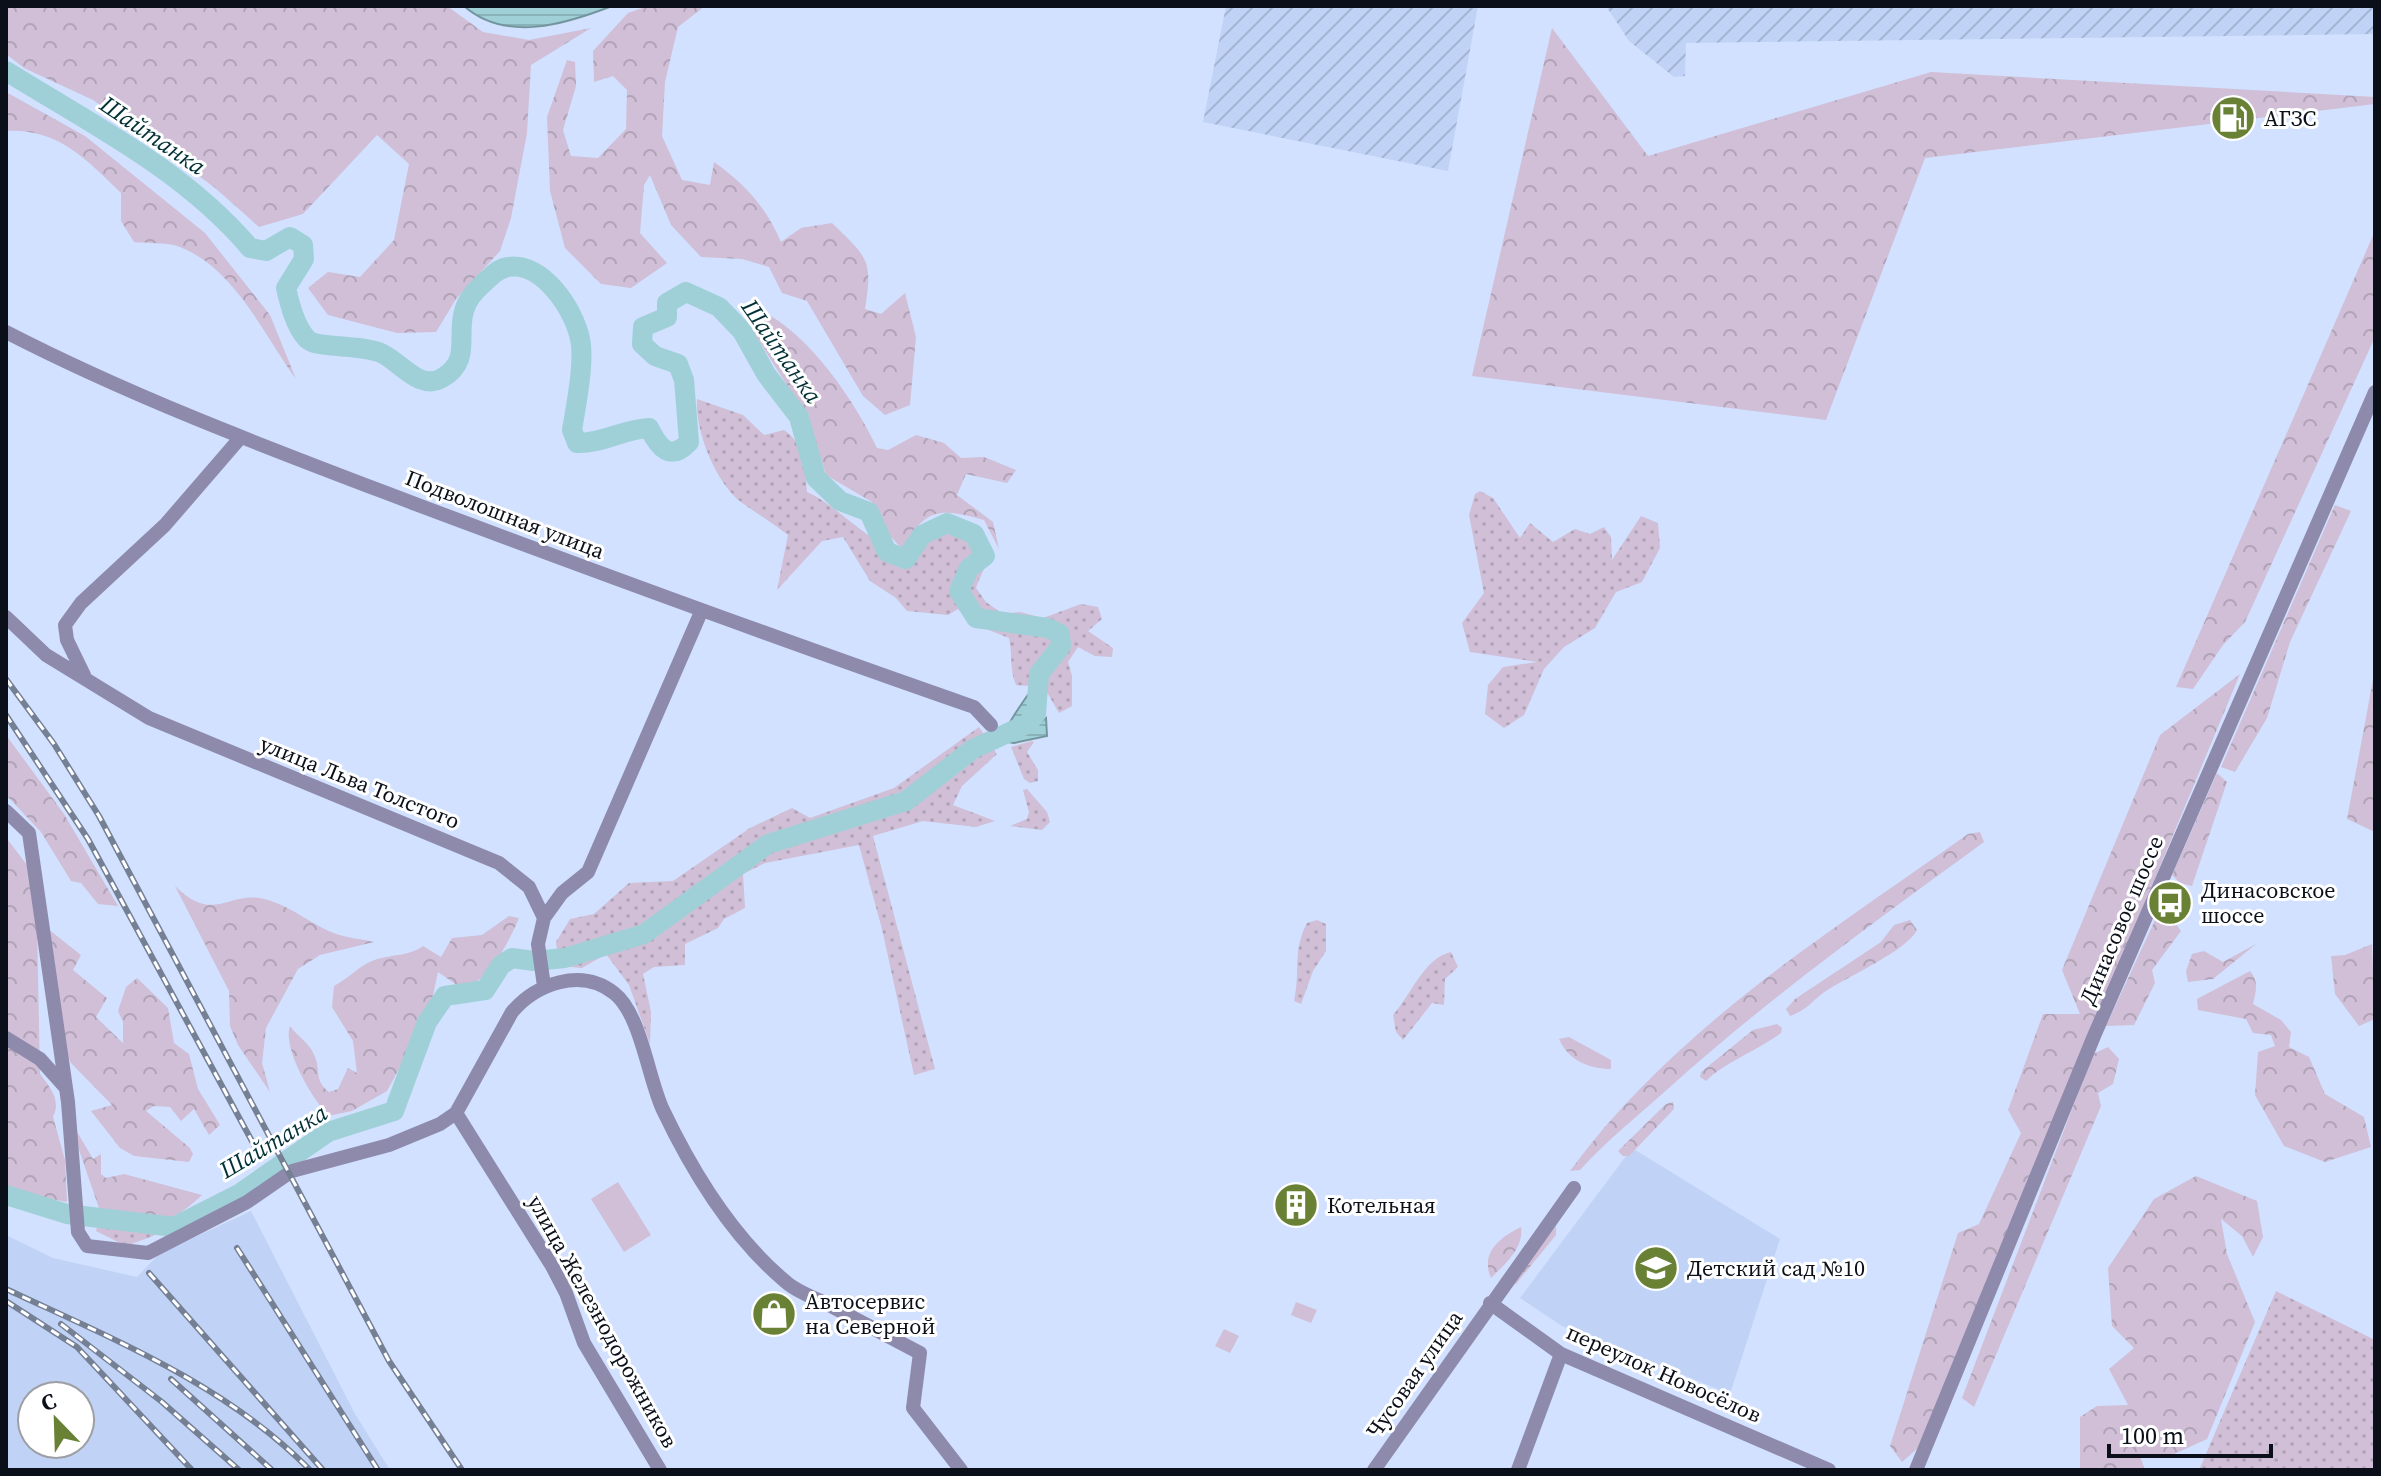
<svg xmlns="http://www.w3.org/2000/svg" width="2381" height="1476" font-family="'Source Serif 4',serif">
	<defs>
		<pattern id="industrial-furrows" width="10" height="10" patternUnits="userSpaceOnUse" patternTransform="scale(2)"><rect width="10" height="10" fill="#c0d3f6"/><path d="M-1 1l2-2M0 10L10 0M9 11l2-2" fill="none" stroke="#a4b4d2"/></pattern>
		<pattern id="grass-dots" width="8" height="8" patternUnits="userSpaceOnUse" patternTransform="scale(2)"><rect width="8" height="8" fill="#d0bfd6"/><path d="M2 2h.1M6 6h.1" fill="none" stroke="#b1a3b7" stroke-width="1.8" stroke-linecap="round"/></pattern>
		<pattern id="forest-crowns" width="20" height="18" patternUnits="userSpaceOnUse" patternTransform="scale(2)"><rect width="20" height="18" fill="#d0bfd6"/><path d="M2 6a3 3 0 1 1 6 0M12 15a3 3 0 1 1 6 0" fill="none" stroke="#b1a3b7"/></pattern>
		<pattern id="water-rules" width="6" height="5" patternUnits="userSpaceOnUse" patternTransform="scale(2)"><rect width="6" height="5" fill="#a0d0d7"/><path d="M0 2.5h6" fill="none" stroke="#88b1b8"/></pattern>
	</defs>
	<rect width="100%" height="100%" fill="#d1e1ff"/>
	<path fill="#c0d3f6" fill-rule="evenodd" d="M1632 1148 1780 1239 1730 1394 1562 1326 1520 1298Z
		M251 1211 355 1414 390 1470H6V1235L53 1258 137 1277 159 1254ZM32 1396H80V1444H32Z"/>
	<path fill="url(#industrial-furrows)" d="M1226 6H1478L1448 171 1203 122Z
		M1606 6H2375V34L1686 43 1685 76 1674 77 1629 41Z"/>
	<path fill="url(#grass-dots)" d="M697 399 743 415 764 435 784 430C806 445 805 467 807 492 839 506 871 547 904 551 922 522 941 506 974 529 981 534 986 537 988 547 991 561 980 574 976 588L986 602 1003 614 1020 612 1043 618 1081 604 1098 607 1102 619 1088 631 1113 648 1112 657 1095 656 1078 647 1068 662 1072 676V706L1059 713 1044 687 1016 685C1009 669 1013 655 1009 638L976 625 958 609 948 615 907 611 896 598 870 581 843 537 822 541 777 590 788 535C773 523 756 513 741 502 715 482 695 430 697 399Z
		M1480 491 1493 498 1520 538 1530 523 1553 542 1575 529 1590 534 1604 527 1611 537 1612 560 1641 516 1658 523 1660 548 1642 582 1616 592 1595 628 1564 647 1544 669 1524 715 1504 728 1485 714 1488 685 1503 667 1537 662 1470 652 1462 623 1484 593 1469 515 1475 494Z
		M979 727 997 754 962 786 953 805 995 821 976 827 923 821 873 836 935 1069 914 1075 882 929 859 845 765 863 743 874 745 908 724 919 718 928 685 944V965L654 967 643 974 651 1012 650 1044 629 985 606 954 582 968 559 966 556 942 570 919 594 914 629 883 673 881 750 828 792 808 810 818 894 788Z
		M1032 741 1034 742 1027 752 1038 770V781L1030 783 1024 779 1011 747Z
		M1027 789 1047 812 1050 822 1042 830 1010 826 1027 819 1029 812 1023 790Z
		M1317 920 1326 924V951L1313 971 1301 1004 1294 1001C1301 969 1292 952 1307 923Z
		M1451 952 1458 967 1445 979 1444 1005 1432 1003 1403 1040 1396 1032 1393 1015C1411 995 1424 958 1451 952Z
		M101 1214C125 1225 149 1228 174 1217L153 1236 126 1246 96 1231Z
		M2276 1291 2375 1340V1470H2199Z"/>
	<path fill="url(#forest-crowns)" d="M6 6H447L483 32 529 40 591 28 531 65 527 133 511 218 500 251 456 299 436 332 397 333 328 315 308 288 328 272 360 277 394 240 409 164 377 135 303 214 259 227 214 187 93 100 24 68 6 54Z
		M648 6H705L678 27 665 82 662 136 682 180 710 185 714 162C745 184 766 207 781 242L801 228 832 223C868 258 873 260 865 309L881 314 905 293 916 337 910 405 885 415 863 396 807 301 782 293 769 267 742 259 701 257 671 225 650 175 644 185 640 233 667 263 631 288 601 284 565 248 550 191 547 117 567 60 575 62 576 86 563 130 571 156 598 158 626 129 627 90 613 76 594 82 593 51 628 13Z
		M1552 28 1648 156 1931 72 2375 97V104L1925 158 1826 420 1472 376Z
		M6 92 85 136 205 233 270 315 296 379C263 334 234 266 177 246 165 242 147 244 134 242L121 221V193C87 160 58 128 6 131Z
		M2375 231V337L2245 622 2223 645 2193 689 2176 687Z
		M762 311C810 335 854 400 877 448L888 450 916 435 944 443 961 458 984 457 1016 470 1007 483 966 474 957 495 993 522 999 549 984 520C940 508 926 507 902 549L884 529 872 502 826 475 808 418 753 332Z
		M2335 505 2351 511 2290 642 2267 718 2235 772 2221 767Z
		M2375 669V832L2347 819Z
		M2240 674 1918 1448 1902 1462 1890 1446 1958 1233 1979 1224 2021 1133 2008 1110 2043 1014H2080L2062 970 2160 735Z
		M6 735 64 814 118 906 98 904 81 883 71 881 41 832 6 795Z
		M2217 773 2227 782 2192 886 2180 883 2172 875Z
		M1980 832 1984 842C1877 920 1769 998 1670 1087 1639 1115 1608 1139 1580 1170L1570 1171C1674 1029 1827 934 1968 834Z
		M8 840 36 877 40 1074C51 1088 61 1101 53 1117L65 1160 67 1202 14 1192 6 1187Z
		M175 886C216 926 228 888 268 900 293 907 313 926 336 934 348 938 362 939 374 942L320 955 298 969 266 1028 262 1063 270 1092 238 1045 230 1026 229 991Z
		M2162 905 2181 931 2152 970 2155 983 2134 1025 2106 1026Z
		M509 916 519 918C510 940 487 985 461 988L438 972 432 1000 417 1026 414 1041 387 1091 352 1111 328 1116C313 1099 282 1049 290 1026 298 1037 311 1044 315 1057 321 1072 314 1080 329 1092L338 1089 348 1068 357 1073 353 1041 332 1007 334 986C348 979 359 966 372 961 389 954 408 957 423 946L441 957 452 938 482 935Z
		M1910 920 1917 930C1905 952 1848 976 1826 991 1811 1001 1809 1009 1790 1016L1786 1009 1795 999 1881 942 1894 925Z
		M43 925 81 955 73 970 107 998 96 1017 123 1043V1022L118 1011 126 987 137 978 168 1008 174 1043 189 1054 198 1089 220 1125 209 1135 194 1109 181 1121 170 1107 154 1106 146 1111 190 1148 193 1154 189 1162 134 1156 120 1148 91 1111 112 1105 71 1063 59 1039Z
		M2256 944 2213 979 2188 982 2186 971 2192 954 2204 951 2223 962Z
		M2372 944 2375 1019 2359 1026 2335 994 2331 956 2345 955Z
		M2250 971C2259 982 2256 991 2253 1004L2281 1020 2291 1032 2289 1047 2309 1057 2325 1094 2364 1117 2371 1147 2325 1162 2284 1146 2255 1095 2258 1052 2275 1046 2271 1035 2253 1033 2246 1019 2198 1010 2197 999Z
		M1777 1024 1782 1028 1781 1033C1760 1049 1722 1064 1706 1081L1700 1077 1701 1072 1753 1030Z
		M1569 1037 1611 1060V1069C1589 1069 1568 1060 1559 1039Z
		M2108 1047 2119 1059 2113 1084 2098 1093 2101 1106 1974 1407 1962 1398 2093 1054Z
		M1673 1102 1674 1109 1629 1156H1623L1618 1151 1666 1104Z
		M76 1130 93 1159 101 1154V1174L106 1178 124 1174 202 1195C170 1226 142 1233 101 1214L75 1138Z
		M2196 1176 2257 1201 2263 1237 2253 1257 2242 1236 2221 1219 2227 1254 2255 1322 2207 1439 2170 1456H2140L2145 1470H2080V1417L2097 1406 2128 1405 2109 1369 2134 1348 2112 1326 2108 1268 2154 1199Z
		M1556 1226V1235L1516 1284 1510 1285Z
		M1521 1227C1524 1248 1505 1264 1491 1278 1480 1253 1500 1237 1521 1227Z"/>
	<path fill="#d0bfd6" d="M618 1182 651 1235 624 1252 591 1199Z
		M1296 1302 1317 1310 1311 1323 1291 1315Z
		M1224 1329 1239 1336 1230 1353 1215 1346Z"/>
	<path fill="url(#water-rules)" stroke="#73969e" stroke-width="2" d="M464 6H612C566 24 506 43 464 6Z
		M1039 682 1041 722 1046 718 1047 736 1014 743 1002 741 999 732 1007 728C1011 719 1032 687 1039 682Z"/>
	<g fill="none" stroke-linecap="round" stroke-linejoin="round">
		<path stroke="#a0d0d7" stroke-width="20" d="M6 71C91 124 184 170 250 248L266 251 290 237 303 245 304 259 286 288C290 305 295 326 307 339 316 349 364 344 383 354 401 363 420 391 442 378 473 360 455 334 465 308 469 296 479 287 488 279 493 274 501 268 508 267 542 261 574 309 580 339 585 361 576 406 572 430L577 443C601 444 624 429 649 428 659 448 670 462 689 442L684 380 678 364 655 356 642 344 643 327 667 317V303L686 292 719 307 742 331 766 374 799 417 816 478 840 501 869 512 887 552 906 559 922 535 947 523 974 534 985 556 969 568 959 591 976 618 1048 628 1060 634 1061 646 1039 674 1036 714 1027 724 973 749 906 801 768 844 644 934 565 958 534 961 512 958 501 965 485 990 445 996 427 1022 394 1111 328 1132 239 1194 174 1227 67 1214 6 1195"/>
		<path stroke="#8e8aac" stroke-width="14" d="M6 332C138 400 279 452 418 505 602 574 787 642 974 707L991 725
			M6 617 46 655 149 718 499 863 529 887 544 918 562 893 588 872 701 612
			M84 675 67 640 65 625 81 603 165 525 241 437
			M6 811 29 833 68 1102 78 1232 87 1246 148 1253 247 1202 292 1171 389 1145 440 1124 456 1113 512 1012C536 984 581 967 614 993 641 1014 648 1078 663 1110 693 1173 732 1237 786 1282 797 1292 815 1298 829 1305 859 1321 890 1337 920 1353L913 1408 961 1470
			M544 918 538 944 544 986
			M6 1038 40 1059 66 1088
			M456 1113 552 1266 566 1293 584 1343 660 1470
			M1490 1303 1561 1354 1829 1470
			M1374 1470 1574 1188
			M1518 1470 1561 1354
			M1916 1470 2094 1036 2375 392"/>
		<g stroke="#758095" stroke-width="6">
			<path id="rail" d="M6 679 54 744 99 816 389 1361 462 1470
				M6 715 88 839 260 1156
				M237 1248 378 1470
				M149 1273 323 1470
				M6 1289C113 1339 225 1384 310 1470
				M6 1301 77 1347 192 1470
				M61 1324 162 1402 239 1470
				M171 1379 272 1470"/>
		</g>
		<use href="#rail" stroke="#fff" stroke-width="3" stroke-dasharray="9" stroke-linecap="butt"/>
	</g>
	<defs>
		<g id="fuel-disc" transform="scale(2.3)"><circle r="9.5" fill="#698134" stroke="#fff"/><path d="M-5.5-6h7V0h2V4h1.3V-2.5L3-4.5l.8-.8L6-3V5H2.5V1h-1V6h-7ZM-4.2-4.7v3.2H.2V-4.7Z" fill="#fff"/></g>
		<g id="bus-disc" transform="scale(2.3)"><circle r="9.5" fill="#698134" stroke="#fff"/><path d="M-5-6H5V4H4V6H2V4H-2V6H-4V4H-5ZM-3.5-4V0h7V-4ZM-3.5 1.2v1.5H-2V1.2ZM2 1.2v1.5H3.5V1.2Z" fill="#fff"/></g>
		<g id="building-disc" transform="scale(2.3)"><circle r="9.5" fill="#698134" stroke="#fff"/><path d="M-4-6H4V6H1V3H-1V6H-4ZM-2.5-4.3h1.7v1.8h-1.7ZM.8-4.3h1.7v1.8H.8ZM-2.5-1h1.7V.8h-1.7ZM.8-1h1.7V.8H.8Z" fill="#fff"/></g>
		<g id="school-disc" transform="scale(2.3)"><circle r="9.5" fill="#698134" stroke="#fff"/><path d="M0-5L7-2L0 1L-7-2ZM-4 1L0 2.5L4 1V4Q0 6-4 4Z" fill="#fff"/></g>
		<g id="shop-disc" transform="scale(2.3)"><circle r="9.5" fill="#698134" stroke="#fff"/><path d="M-5-2.5h2.3a2.7 3.5 0 0 1 5.4 0H5L5.5 6h-11ZM-1.5-2.5h3a1.5 2.3 0 0 0-3 0Z" fill="#fff"/></g>
	</defs>
	<g fill-rule="evenodd">
		<use href="#fuel-disc" x="2233" y="118"/>
		<use href="#bus-disc" x="2170" y="903"/>
		<use href="#building-disc" x="1296" y="1205"/>
		<use href="#school-disc" x="1656" y="1268"/>
		<use href="#shop-disc" x="774" y="1314"/>
	</g>
	<g text-anchor="middle" dominant-baseline="central" stroke-width="6" stroke-linejoin="round" paint-order="stroke">
		<g font-size="22" fill="#0a0f19" stroke="#fff" text-anchor="start">
			<text x="2264" y="118">АГЗС</text>
			<text x="2201" y="890">Динасовское<tspan x="2201" dy="25">шоссе</tspan></text>
			<text x="1327" y="1205">Котельная</text>
			<text x="1687" y="1268">Детский сад №10</text>
			<text x="805" y="1301">Автосервис<tspan x="805" dy="25">на Северной</tspan></text>
		</g>
		<g font-size="22" fill="#0a0f19" stroke="#fff">
			<text transform="translate(505 514) rotate(21)">Подволошная улица</text>
			<text transform="translate(360 782) rotate(22)">улица Льва Толстого</text>
			<text transform="translate(2121 920) rotate(-67)">Динасовое шоссе</text>
			<text transform="translate(603 1321) rotate(61)">улица Железнодорожников</text>
			<text transform="translate(1664 1373) rotate(24)">переулок Новосёлов</text>
			<text transform="translate(1414 1374) rotate(-55)">Чусовая улица</text>
		</g>
		<g font-size="24" font-style="italic" fill="#013136" stroke="#fff">
			<text transform="translate(153 135) rotate(34)">Шайтанка</text>
			<text transform="translate(782 351) rotate(55)">Шайтанка</text>
			<text transform="translate(273 1141) rotate(-31)">Шайтанка</text>
		</g>
	</g>
	<rect width="2381" height="1476" fill="none" stroke="#0a0f19" stroke-width="16"/>
	<g transform="translate(56 1420) rotate(337)"><circle r="38" fill="#ffffff" stroke="#9d9fa3" stroke-width="2"/>
	<path d="M0-6L14 30L0 20L-14 30Z" fill="#698134"/>
	<text y="-12" font-size="22" font-weight="bold" text-anchor="middle" fill="#0a0f19">С</text>
	</g>
	<path d="M2109 1444v12h162v-12" fill="none" stroke="#0a0f19" stroke-width="4"/>
	<text x="2121" y="1444" font-size="24" fill="#0a0f19" stroke="#ffffff" stroke-width="6" paint-order="stroke">100 m</text>
</svg>
